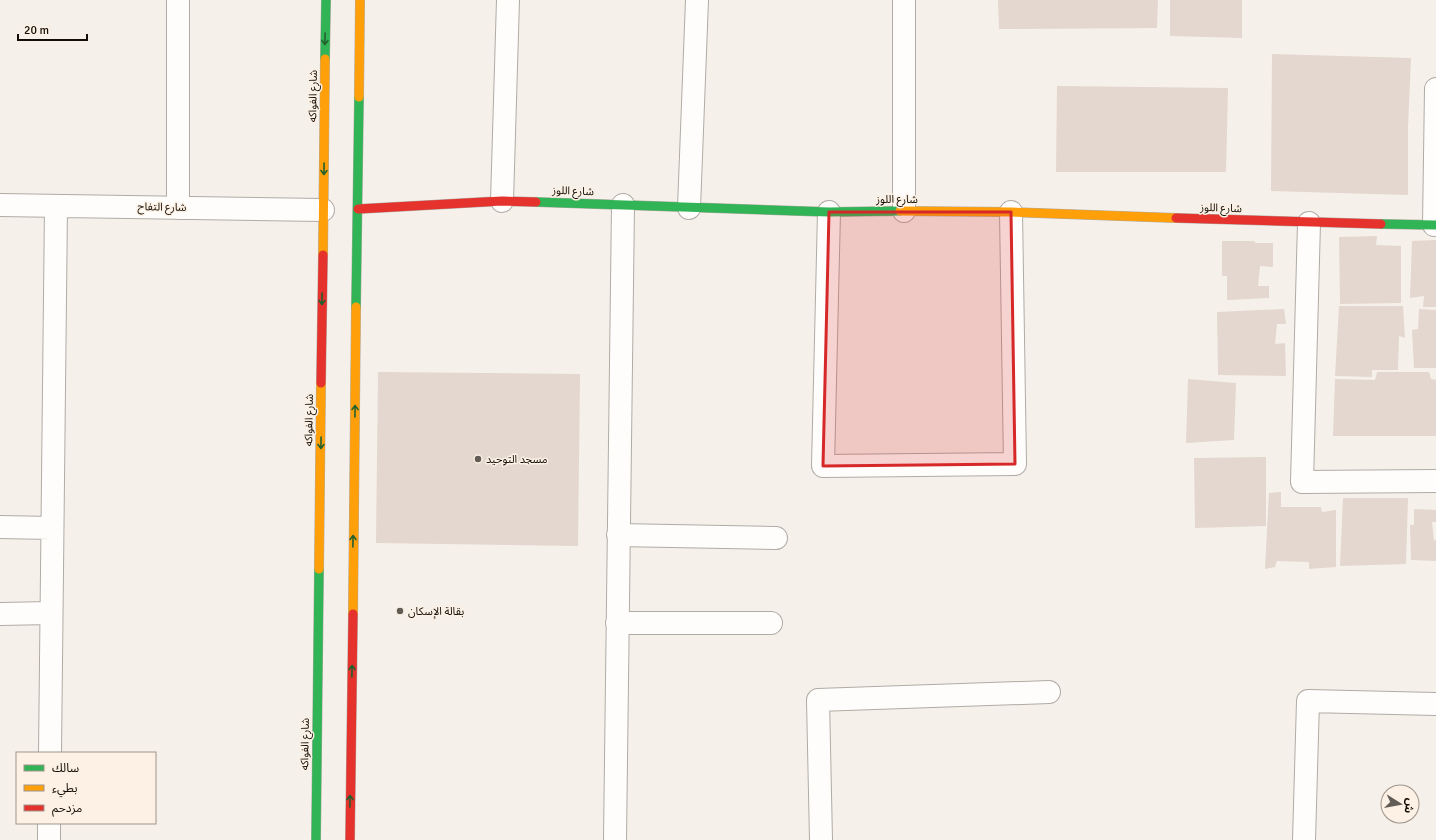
<svg xmlns="http://www.w3.org/2000/svg" width="1436" height="840" font-family="Signika,'Noto Sans Arabic',sans-serif">
	<rect width="100%" height="100%" fill="#f6f0ea"/>
	<path fill="#e3d7cf" d="M998 0H1158L1157 28 999 29Z
		M1170 0H1242V38L1170 36Z
		M1272 54 1411 58 1408 127V195L1271 191Z
		M1057 86 1228 88 1226 172H1056Z
		M1377 236 1376 245 1401 246V303L1340 304 1339 237Z
		M1436 240V307H1423L1424 296 1410 298 1412 241Z
		M1222 241H1254L1256 243H1273V267L1260 266 1258 286H1269V298L1227 300V276H1222Z
		M1339 306H1403L1405 338 1399 336 1398 370H1372V377L1335 376Z
		M1284 309 1286 324H1277L1275 344 1285 343 1286 376 1218 375 1217 312Z
		M1419 309 1436 310V368H1414L1412 330 1418 329Z
		M378 372 580 374 578 546 376 543Z
		M1377 372H1429L1431 379 1436 380V436H1333L1335 379 1375 380Z
		M1188 379 1236 383 1234 440 1186 443Z
		M1266 457V526L1195 528 1194 458Z
		M1281 492V507H1321L1322 512 1336 510V567L1309 569V562L1277 561 1275 567 1265 569 1269 493Z
		M1343 498H1408L1406 564 1340 566Z
		M1414 509 1436 510V522H1432L1434 541 1436 540V561L1411 560 1410 525H1414Z"/>
	<g fill="none" stroke-linecap="round" stroke-linejoin="round">
		<g stroke="#b1aba5" stroke-width="24">
			<path id="street" d="M904 0V211
				M502 201 508 0
				M0 205 323 210
				M178 208V0
				M689 208 697 0
				M829 212 823 466 1015 464 1011 212
				M1309 223 1302 482 1436 481
				M1434 225 1436 89
				M0 527 52 528
				M618 535 776 538
				M0 614 51 613
				M617 623H771
				M50 753 56 206
				M49 840V823
				M615 840 623 205
				M821 840 818 700 1049 692
				M1304 840 1308 701 1436 704"/>
		</g>
		<g stroke="#b1aba5" stroke-width="10">
			<path id="fast" d="M325 59 326 0
				M536 202 829 212 900 211
				M1381 224 1436 225
				M356 307 359 97
				M316 840 319 569"/>
		</g>
		<g stroke="#b1aba5" stroke-width="10">
			<path id="slow" d="M359 97 360 0
				M900 211 1011 212 1176 218
				M323 255 325 59
				M319 569 321 383
				M353 614 356 307"/>
		</g>
		<g stroke="#b1aba5" stroke-width="10">
			<path id="jam" d="M358 209 502 201 536 202
				M1176 218 1381 224
				M321 383 323 255
				M350 840 353 614"/>
		</g>
		<use href="#street" stroke="#fefdfc" stroke-width="22"/>
		<use href="#fast" stroke="#30b455" stroke-width="9"/>
		<use href="#slow" stroke="#ff9f0a" stroke-width="9"/>
		<use href="#jam" stroke="#e5322d" stroke-width="9"/>
	</g>
	<defs><path id="oneway-shaft" d="M-6 0H5M1.5-3L5.5 0L1.5 3" fill="none" stroke-width="1.6" stroke-linecap="round" stroke-linejoin="round"/></defs>
	<g stroke="#22602e">
		<use href="#oneway-shaft" transform="translate(325 39) rotate(91)"/>
		<use href="#oneway-shaft" transform="translate(324 169) rotate(91)"/>
		<use href="#oneway-shaft" transform="translate(322 299) rotate(91)"/>
		<use href="#oneway-shaft" transform="translate(355 411) rotate(-89)"/>
		<use href="#oneway-shaft" transform="translate(321 443) rotate(91)"/>
		<use href="#oneway-shaft" transform="translate(353 541) rotate(-89)"/>
		<use href="#oneway-shaft" transform="translate(352 671) rotate(-89)"/>
		<use href="#oneway-shaft" transform="translate(350 801) rotate(-89)"/>
	</g>
	<path fill="#d62828" fill-opacity="0.2" stroke="#d62828" stroke-width="3" stroke-linejoin="round" d="M829 212H1011L1015 464 823 466Z"/>
	<g fill="#625c56" stroke="#fcf1e4" stroke-width="1.5">
		<circle cx="478" cy="459" r="4"/>
		<circle cx="400" cy="611" r="4"/>
	</g>
	<g text-anchor="middle" dominant-baseline="central" stroke-width="3" stroke-linejoin="round" paint-order="stroke">
		<g font-size="11" fill="#130d06" stroke="#fcf1e4">
			<text transform="translate(313 96) rotate(-89)">شارع الفواكه</text>
			<text transform="translate(573 191) rotate(2)">شارع اللوز</text>
			<text x="897" y="199">شارع اللوز</text>
			<text transform="translate(162 207) rotate(1)">شارع التفاح</text>
			<text transform="translate(1221 208) rotate(2)">شارع اللوز</text>
			<text transform="translate(309 420) rotate(-89)">شارع الفواكه</text>
			<text transform="translate(305 744) rotate(-89)">شارع الفواكه</text>
		</g>
		<g font-size="11" fill="#130d06" stroke="#fcf1e4" text-anchor="start">
			<text x="486" y="459">مسجد التوحيد</text>
			<text x="408" y="611">بقالة الإسكان</text>
		</g>
	</g>
	<rect x="16" y="752" width="140" height="72" fill="#fcf1e4" stroke="#9f968b"/>
	<rect x="24" y="765" width="20" height="6" fill="#30b455" stroke="#9f968b"/>
	<text x="52" y="772" font-size="12" fill="#130d06">سالك</text>
	<rect x="24" y="785" width="20" height="6" fill="#ff9f0a" stroke="#9f968b"/>
	<text x="52" y="792" font-size="12" fill="#130d06">بطيء</text>
	<rect x="24" y="805" width="20" height="6" fill="#e5322d" stroke="#9f968b"/>
	<text x="52" y="812" font-size="12" fill="#130d06">مزدحم</text>
	<g transform="translate(1400 804) rotate(101)"><circle r="19" fill="#fcf1e4" stroke="#9f968b"/>
	<path d="M0-3L7 15L0 10L-7 15Z" fill="#625c56"/>
	<text y="-6" font-size="11" font-weight="bold" text-anchor="middle" fill="#130d06">ش</text>
	</g>
	<path d="M18 34v6h69v-6" fill="none" stroke="#130d06" stroke-width="2"/>
	<text x="24" y="34" font-size="12" fill="#130d06" stroke="#fcf1e4" stroke-width="3" paint-order="stroke">20 m</text>
</svg>
